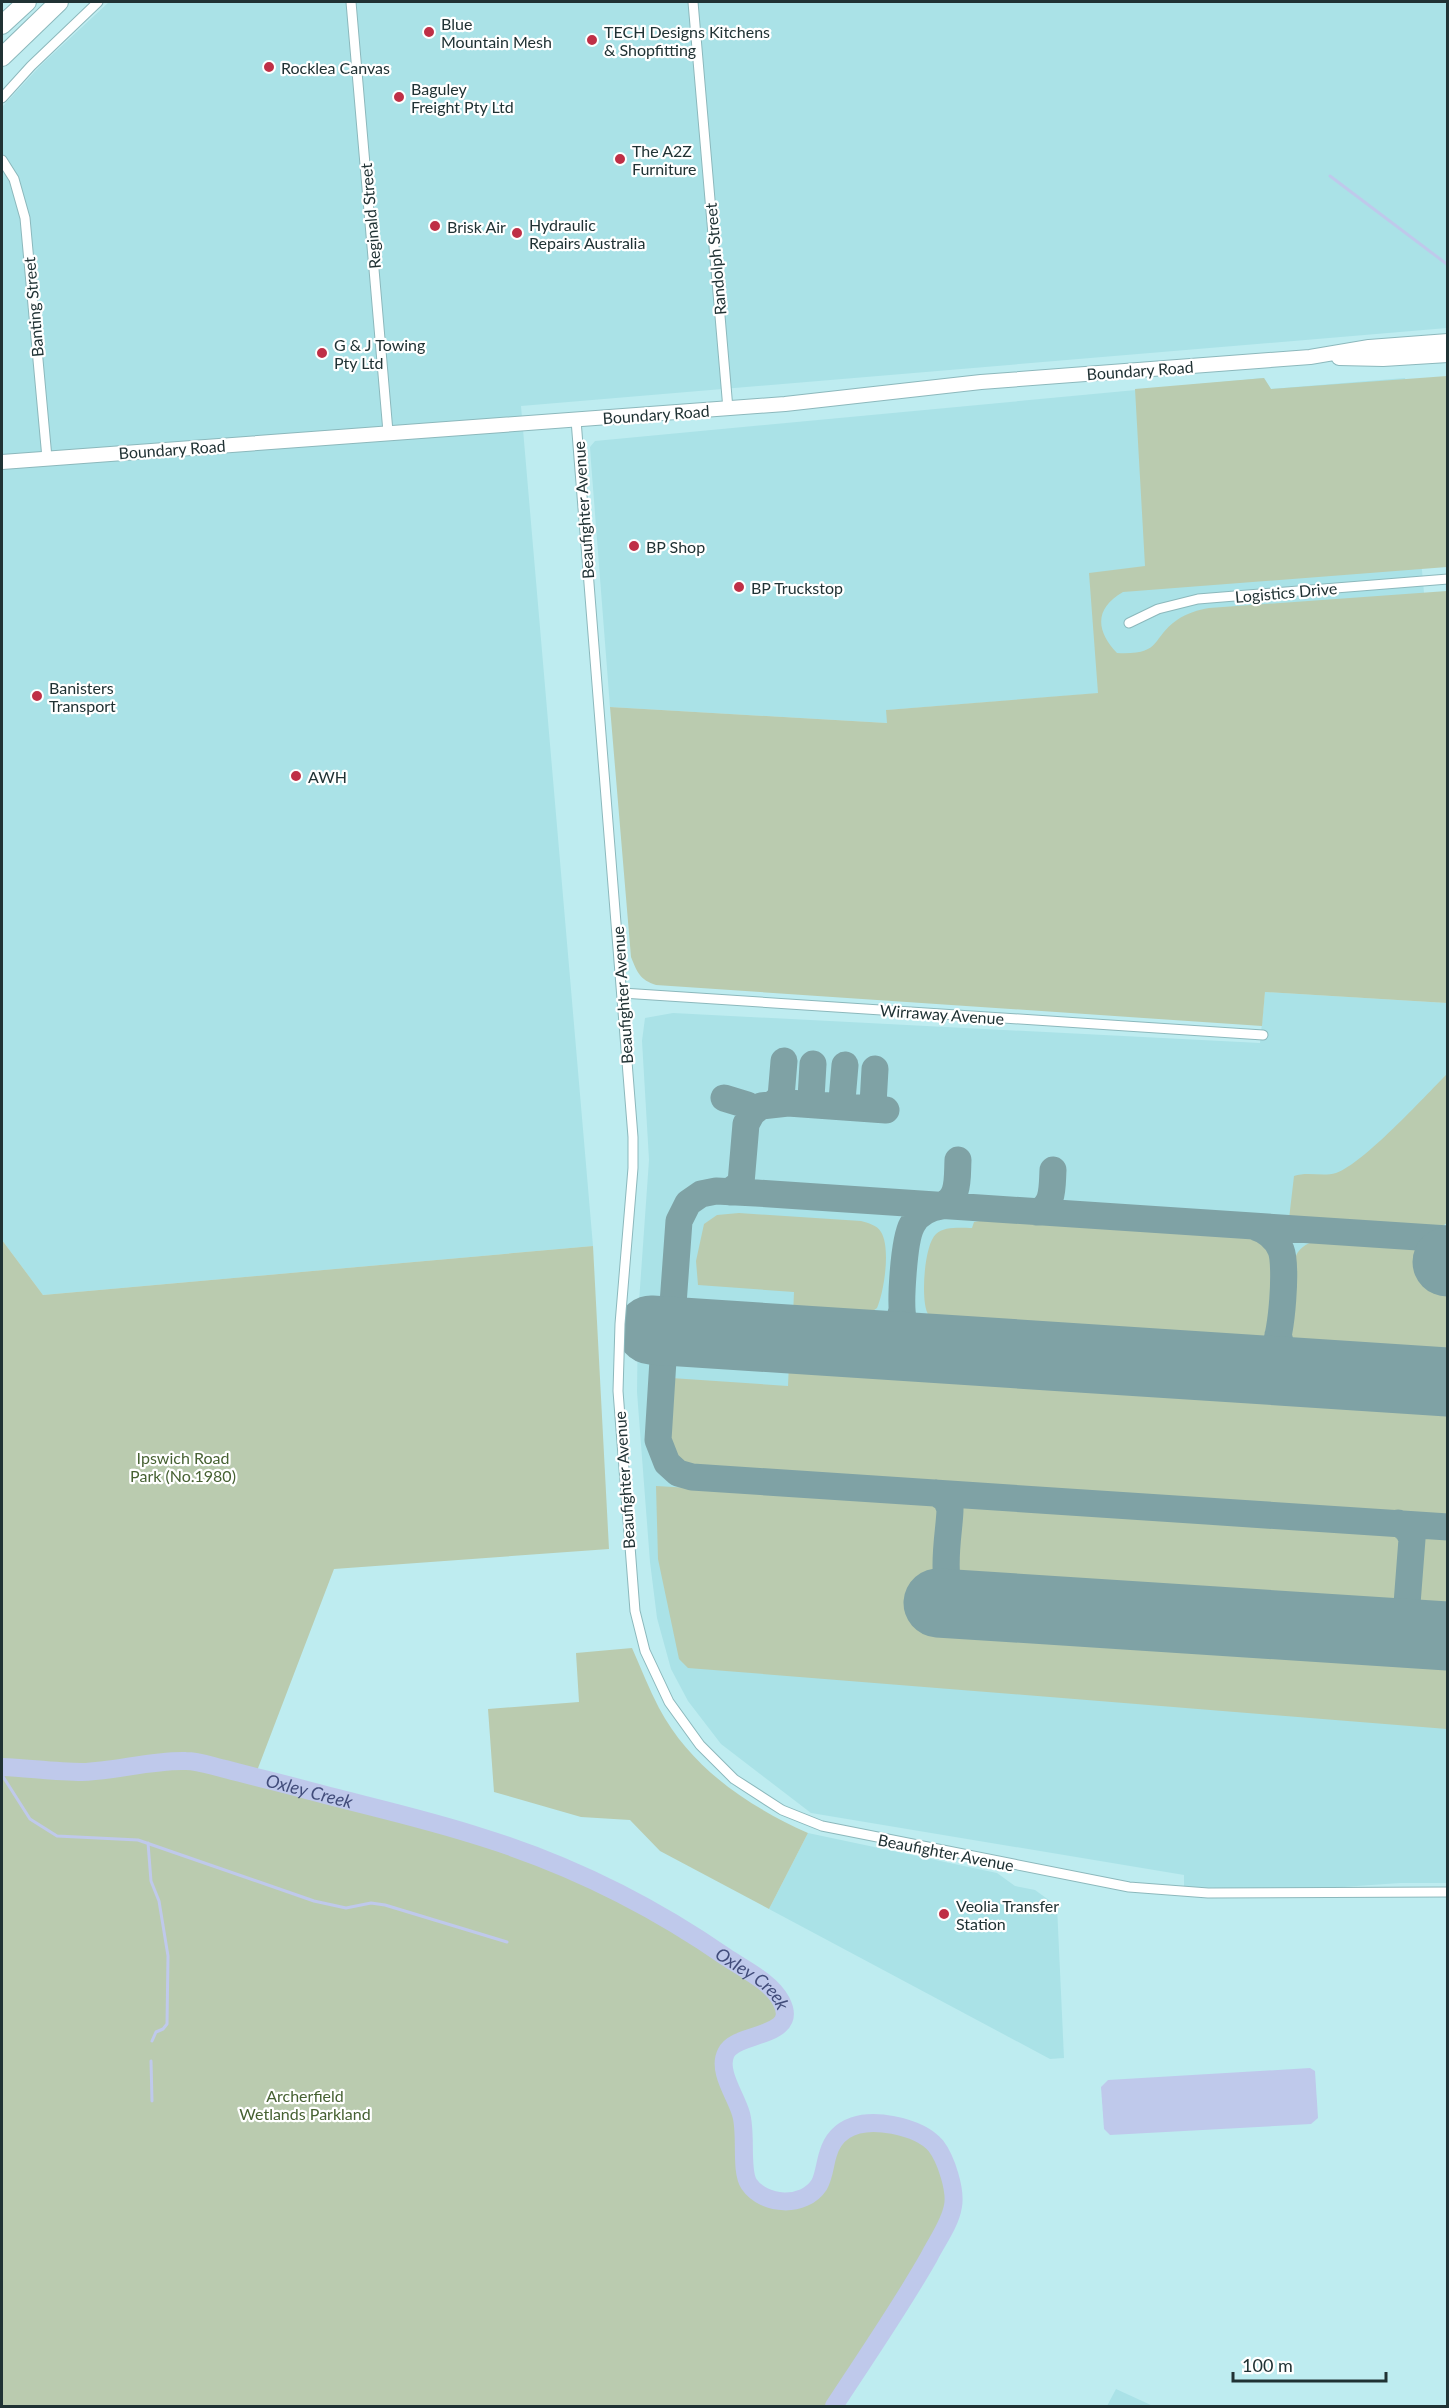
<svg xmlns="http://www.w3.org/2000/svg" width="1449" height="2408" font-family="Lato,sans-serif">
	<rect width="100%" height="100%" fill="#beecf0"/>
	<path fill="#aae2e7" d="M109 2H1447V328L521 406 593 1246 43 1295 2 1240V107L41 65Z
		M1264 378 1271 389 1405 378 1430 661 1116 692 887 710V723L610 707 591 462 590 447 595 441Z
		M1265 992 1447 1003V1883H1400L1300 1890 1184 1887V1875L811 1813 721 1744 688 1701 671 1669 657 1618 650 1562 637 1392 638 1316 649 1160 642 1041 645 1018 673 1013 1260 1043Z
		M808 1833 997 1873 1015 1886 1035 1890 1057 1906 1064 2058 1050 2059 769 1909Z
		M1116 2389 1153 2406H1107Z"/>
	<path fill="#bacbaf" d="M1447 376V567L1123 592C1095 608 1095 630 1117 653 1163 655 1150 639 1177 620 1187 613 1198 610 1209 608L1447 591V1003L1265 992 1262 1026 656 985C640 980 637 972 631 957L610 707 887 723 886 710 1098 693 1089 573 1145 566 1135 389 1264 378 1271 389Z
		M1447 1074V1223L1438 1229 1289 1219 1294 1176C1308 1171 1322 1177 1336 1173 1363 1164 1424 1097 1447 1074Z
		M739 1213 861 1221C868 1223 877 1225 881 1232 891 1248 884 1292 877 1308L867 1315 866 1320 793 1315 794 1292 698 1285 696 1261 704 1224 717 1215Z
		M990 1219 1256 1237 1266 1245 1274 1259 1269 1337 1260 1346 940 1324C935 1321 929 1318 927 1312 921 1298 924 1245 936 1234 944 1226 962 1228 972 1228L974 1222Z
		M2 1240 43 1295 593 1246 609 1549 334 1569 255 1776C330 1798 408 1813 483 1837 570 1865 655 1908 730 1960 747 1971 780 1986 784 2008 791 2041 736 2032 726 2053 717 2072 738 2098 742 2117 747 2137 738 2165 749 2183 754 2192 766 2198 776 2200 830 2213 815 2151 842 2131 857 2119 878 2122 894 2126 909 2129 926 2134 936 2146 944 2156 955 2191 954 2203 952 2220 939 2237 931 2252 902 2305 867 2355 834 2406H2Z
		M1322 1240 1425 1247 1447 1265V1357L1293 1347C1284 1336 1289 1264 1298 1252 1304 1244 1312 1241 1322 1240Z
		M789 1363 1447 1406V1519L694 1470C653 1460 666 1413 669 1381L671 1378 788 1386Z
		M656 1486 935 1502 940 1506 943 1518 936 1627 1077 1635 1092 1627 1447 1650V1729L688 1668 679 1659 658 1559Z
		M972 1504 1399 1532 1406 1541 1402 1607 1399 1613 1388 1617 1094 1597 1079 1587 965 1579C948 1571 955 1524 961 1509Z
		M1427 1534 1447 1535V1621L1424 1620 1415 1610 1419 1543Z
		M632 1648C641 1668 649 1689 659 1708 691 1768 748 1806 808 1833L769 1909 660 1851 630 1820 581 1817 494 1792 488 1709 579 1702 576 1653Z"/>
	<path fill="#bfc9eb" d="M1310 2068 1315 2071 1318 2118 1311 2124 1110 2135 1104 2129 1101 2087 1108 2080Z"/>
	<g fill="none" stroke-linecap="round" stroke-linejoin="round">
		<path stroke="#bfc9eb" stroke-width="3" d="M1330 176 1448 265
			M2 1775 30 1819 57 1836 138 1840 314 1901 346 1908 371 1903 385 1905 507 1942
			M148 1843 151 1881 159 1901 168 1956 167 2024 163 2029 156 2032 152 2041
			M151 2061 152 2101"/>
		<path stroke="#bfc9eb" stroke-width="18" id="s1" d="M2 1767C28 1768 55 1772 82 1772 116 1771 151 1760 186 1761 198 1761 212 1766 225 1769 251 1776 277 1782 303 1789 362 1805 423 1818 481 1837 568 1864 651 1905 726 1957 744 1969 771 1982 781 2001 801 2039 736 2031 726 2053 717 2071 736 2096 741 2114 747 2133 740 2171 749 2184 764 2206 804 2208 819 2185 824 2177 825 2163 828 2154 837 2123 866 2120 893 2125 908 2128 926 2134 936 2146 946 2159 956 2190 953 2206 950 2224 937 2241 929 2257 900 2308 866 2357 834 2406"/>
		<path stroke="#7fa2a5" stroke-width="27" d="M813 1064 811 1098 816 1105
			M845 1065 842 1100 847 1107
			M724 1098 747 1105 750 1115
			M774 1103 781 1097 784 1061
			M867 1108 873 1104 875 1069
			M729 1192 741 1183 746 1124 752 1113 761 1106 788 1103 886 1110
			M940 1206C960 1200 957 1177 958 1160
			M942 1206C929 1208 918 1213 912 1225 904 1239 899 1307 904 1322 909 1335 918 1342 931 1346L1029 1354
			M1036 1212C1054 1207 1052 1186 1053 1170
			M1448 1239 756 1193 716 1191 701 1194 688 1203 679 1221 672 1318 664 1344 658 1440 667 1463 678 1473 692 1477 1448 1527
			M1278 1335 1284 1355 1302 1369 1405 1379
			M786 1338C822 1340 892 1358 902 1310
			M663 1353 668 1342 681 1334 770 1337
			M1147 1362 1244 1367C1256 1365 1268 1360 1274 1348 1282 1334 1287 1265 1281 1250 1276 1237 1266 1230 1253 1226
			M936 1493 946 1499 950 1509C950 1532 936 1590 960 1601 974 1607 996 1606 1011 1607
			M1408 1609C1410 1632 1428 1633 1448 1635
			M1337 1629C1359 1629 1392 1638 1406 1617L1412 1539 1408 1530 1398 1523"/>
		<path stroke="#7fa2a5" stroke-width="69" d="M1447 1262 1448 1261
			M651 1330 1448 1382
			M938 1603 1448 1636"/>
		<g stroke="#8cb8bc" stroke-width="11">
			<path id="minor" d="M351 2 388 432
				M693 2 728 409
				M2 98 31 66 98 2
				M2 160 14 179 25 218 47 458
				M576 420 633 1137V1168L620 1324 618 1391 635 1611 645 1651 669 1702 700 1745 734 1779 782 1810 822 1826 1129 1887 1208 1893 1448 1892
				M1129 623 1158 609 1198 599 1448 579
				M622 993 1263 1035"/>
		</g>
		<g stroke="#8cb8bc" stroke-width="16">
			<path id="secondary" d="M1339 358 1383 359 1448 355
				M2 462 785 404 981 382 1310 357 1369 347 1448 341"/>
		</g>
		<g stroke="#8cb8bc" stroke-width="20">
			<path id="motorway" d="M2 25 27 2
				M2 57 59 2"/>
		</g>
		<use href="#minor" stroke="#fff" stroke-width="9"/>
		<use href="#secondary" stroke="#fff" stroke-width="14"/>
		<use href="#motorway" stroke="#fff" stroke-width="18"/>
	</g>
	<g fill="#bf2f46" stroke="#fff" stroke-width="2">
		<circle cx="429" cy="32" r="6"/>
		<circle cx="592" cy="40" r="6"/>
		<circle cx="269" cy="67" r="6"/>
		<circle cx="399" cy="97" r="6"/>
		<circle cx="620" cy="159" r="6"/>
		<circle cx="435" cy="226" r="6"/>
		<circle cx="517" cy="233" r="6"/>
		<circle cx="322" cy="353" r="6"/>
		<circle cx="634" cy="546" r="6"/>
		<circle cx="739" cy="587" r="6"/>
		<circle cx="37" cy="696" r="6"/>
		<circle cx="296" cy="776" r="6"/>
		<circle cx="944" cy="1914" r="6"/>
	</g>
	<g text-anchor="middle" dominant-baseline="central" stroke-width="4.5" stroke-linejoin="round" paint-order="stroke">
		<g font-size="16" fill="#203234" stroke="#fff" text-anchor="start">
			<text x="441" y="23">Blue<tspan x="441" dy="18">Mountain Mesh</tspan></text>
			<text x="604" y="31">TECH Designs Kitchens<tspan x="604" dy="18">&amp; Shopfitting</tspan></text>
			<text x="281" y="67">Rocklea Canvas</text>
			<text x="411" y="88">Baguley<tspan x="411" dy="18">Freight Pty Ltd</tspan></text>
			<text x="632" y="150">The A2Z<tspan x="632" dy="18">Furniture</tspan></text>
			<text x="529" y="224">Hydraulic<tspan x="529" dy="18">Repairs Australia</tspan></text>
			<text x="447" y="226">Brisk Air</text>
			<text x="334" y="344">G &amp; J Towing<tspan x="334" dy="18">Pty Ltd</tspan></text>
			<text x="646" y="546">BP Shop</text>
			<text x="751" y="587">BP Truckstop</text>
			<text x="49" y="687">Banisters<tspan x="49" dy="18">Transport</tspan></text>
			<text x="308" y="776">AWH</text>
			<text x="956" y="1905">Veolia Transfer<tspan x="956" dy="18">Station</tspan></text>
		</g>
		<g font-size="16" fill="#203234" stroke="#fff">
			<text transform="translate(370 216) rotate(-95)">Reginald Street</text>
			<text transform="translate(715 259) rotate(-95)">Randolph Street</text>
			<text transform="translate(33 307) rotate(-95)">Banting Street</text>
			<text transform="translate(1140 370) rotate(-4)">Boundary Road</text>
			<text transform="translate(656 414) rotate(-4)">Boundary Road</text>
			<text transform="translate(172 449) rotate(-4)">Boundary Road</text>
			<text transform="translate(583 510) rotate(-94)">Beaufighter Avenue</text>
			<text transform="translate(1286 592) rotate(-5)">Logistics Drive</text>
			<text transform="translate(622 995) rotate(-94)">Beaufighter Avenue</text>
			<text transform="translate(942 1014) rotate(4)">Wirraway Avenue</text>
			<text transform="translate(624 1480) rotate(-94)">Beaufighter Avenue</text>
			<text transform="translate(946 1852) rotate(11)">Beaufighter Avenue</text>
		</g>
		<g font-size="16" fill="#466132" stroke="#fff">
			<text x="183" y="1457">Ipswich Road<tspan x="183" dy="18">Park (No.1980)</tspan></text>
			<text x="305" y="2095">Archerfield<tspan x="305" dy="18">Wetlands Parkland</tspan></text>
		</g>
		<g font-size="18" font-style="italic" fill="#424d7b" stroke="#fff">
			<text stroke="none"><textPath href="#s1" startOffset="312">Oxley Creek</textPath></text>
			<text stroke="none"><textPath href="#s1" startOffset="798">Oxley Creek</textPath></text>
		</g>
	</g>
	<rect width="1449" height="2408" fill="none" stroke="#203234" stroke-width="6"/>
	<path d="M1233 2372v9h153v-9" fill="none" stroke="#203234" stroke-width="3"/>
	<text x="1242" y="2372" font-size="18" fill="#203234" stroke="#ffffff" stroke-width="4.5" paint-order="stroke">100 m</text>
</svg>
